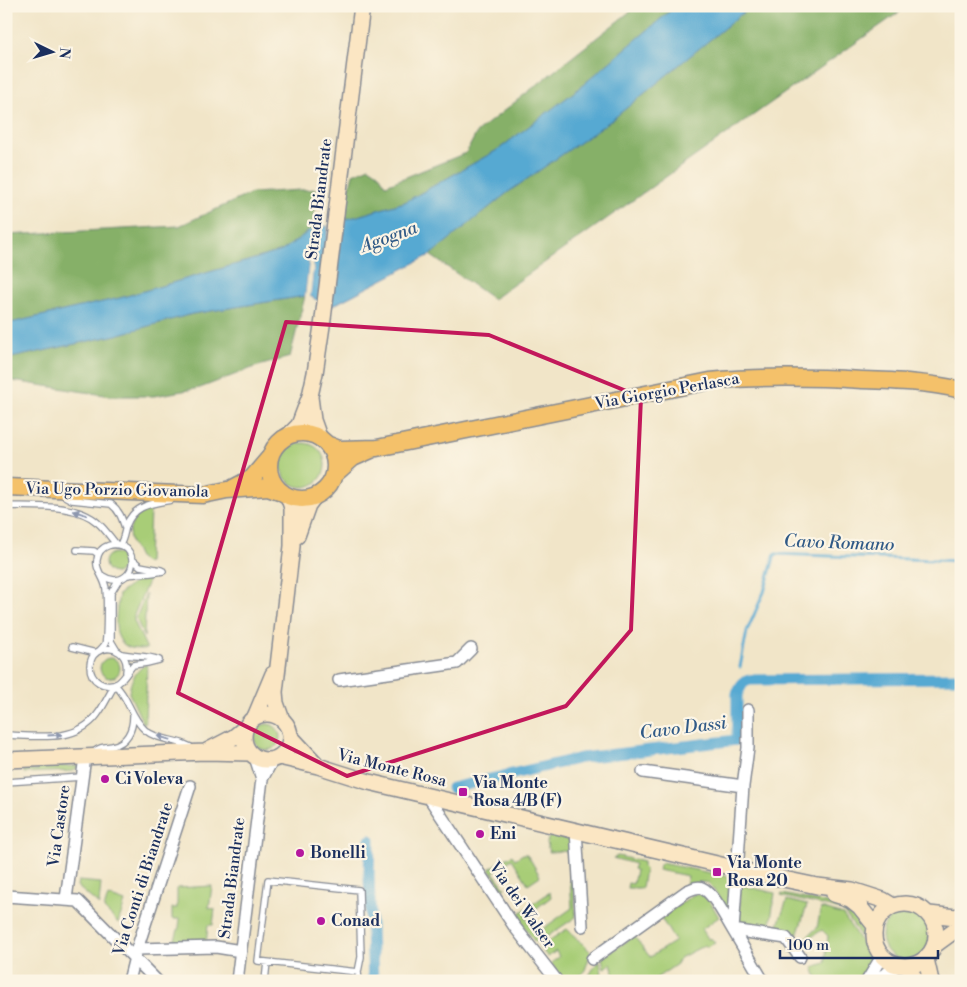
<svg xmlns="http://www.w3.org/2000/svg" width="967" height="987" font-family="'Libre Bodoni',serif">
	<rect width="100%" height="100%" fill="#fcf5e5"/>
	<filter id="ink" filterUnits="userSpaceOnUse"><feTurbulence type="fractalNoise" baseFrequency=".02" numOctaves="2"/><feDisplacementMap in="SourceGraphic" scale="10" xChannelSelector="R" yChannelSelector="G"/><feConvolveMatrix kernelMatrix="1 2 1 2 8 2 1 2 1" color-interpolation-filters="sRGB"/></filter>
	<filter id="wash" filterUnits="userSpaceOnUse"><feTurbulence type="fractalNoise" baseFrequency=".0096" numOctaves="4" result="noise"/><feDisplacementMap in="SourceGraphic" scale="20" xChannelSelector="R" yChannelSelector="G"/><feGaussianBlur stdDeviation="1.12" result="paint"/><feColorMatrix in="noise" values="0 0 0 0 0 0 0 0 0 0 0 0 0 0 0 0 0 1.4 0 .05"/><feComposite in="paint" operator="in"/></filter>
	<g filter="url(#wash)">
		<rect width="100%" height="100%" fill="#f1e5c8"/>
		<path fill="#a8cd77" stroke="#627e6a" d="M281 465a22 22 0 1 1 44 0a22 22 0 1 1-44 0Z
			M150 509 148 563C139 562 139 556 135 549 135 549 131 544 131 543 125 529 136 512 150 509Z
			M105 563a10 10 0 1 1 20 0a10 10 0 1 1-20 0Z
			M139 579H149L134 615V621L147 649C142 649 136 649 131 648 109 642 117 610 119 594Z
			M146 594 144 637 136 618Z
			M100 668a10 10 0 1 1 20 0a10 10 0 1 1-20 0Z
			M145 665H147L145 723H143L129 693C130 682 135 671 145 665Z
			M254 737a13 13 0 1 1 26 0a13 13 0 1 1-26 0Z
			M80 766 73 771 24 773V770H38V767Z
			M549 836 571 840 576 917 539 942 534 941 517 915 550 892 551 897 525 917 537 933 572 908 568 851 549 852 547 843Z
			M523 854H527L540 876 528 884 512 859 493 872 505 888 503 889 489 869 512 855 515 859Z
			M618 856 643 862V867L645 869 642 888H627L628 883 633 884 636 870 633 869 635 864 613 858Z
			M661 863 726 876 729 879V906L726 908 709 883C695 879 683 891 671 899L668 897 686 886 688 876 658 870Z
			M78 881 101 883 99 905 77 886Z
			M740 885 775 893 769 932 740 924Z
			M212 886 209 908 215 909 213 925H208L206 944 173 945 179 927 180 919H172V908H177V888Z
			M694 894C708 893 712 906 719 917L702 929 709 940 711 938 715 943 707 947 705 945 680 958 677 964 652 981H616L611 964 604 968 602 958 634 936 650 957 675 941 661 918Z
			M782 894 847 907C865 916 867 934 872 953L844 912 835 908 781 896Z
			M108 896 125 902 118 923 104 909Z
			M787 900 807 905 796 939 791 936 775 933Z
			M821 908 843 915 870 955C873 966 860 978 850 981 839 983 824 981 813 981L817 978 813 967 825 963 828 936 822 930 802 943 801 942 817 928Z
			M882 936a24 24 0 1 1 48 0a24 24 0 1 1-48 0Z
			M567 929 591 952 585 970 575 981H563L551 963 559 957 556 951 548 957 539 947Z
			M598 961H600L603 981H589L590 974Z"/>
		<path fill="#86b068" stroke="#507063" d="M637 6H676L577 90 499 149 405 202 341 221 353 174 369 167 378 173 386 185 466 153 477 132Z
			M751 6H908L493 299 430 255 507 193 613 119Z
			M317 189 313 228 282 251 120 298 6 324V235L179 226 252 193Z
			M305 296 290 357 255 367 200 388 154 396H111L6 380V359L116 335 192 314Z"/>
		<path fill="#57a9d2" stroke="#396c98" d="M676 6H751L613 119 507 193 430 255 330 307 341 221 405 202 499 149 577 90Z
			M328 226 320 302 310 296 318 227Z
			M313 228 305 296 192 314 116 335 6 359V324L120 298 282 251Z"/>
		<path fill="#f1e5c8" d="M318 224 310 298 308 295 316 226Z
			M313 226 315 228 307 296 305 298Z"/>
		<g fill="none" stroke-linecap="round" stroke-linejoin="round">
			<path stroke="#57a9d2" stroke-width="3" d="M740 667 747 631 764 592 775 554 961 561"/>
			<path stroke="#57a9d2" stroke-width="11" d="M452 788 581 758 737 740V694L743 683 749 680 961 678
				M370 840 369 876 373 981"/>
		</g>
	</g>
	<g filter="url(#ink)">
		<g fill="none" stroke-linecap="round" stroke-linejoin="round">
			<g stroke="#868a93" stroke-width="8">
				<path id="service" d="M61 494 72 500 111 504C119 510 122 518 125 528
					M6 506C33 507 77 503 98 523 105 529 110 537 116 544
					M120 545C124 538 124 533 126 526 134 505 150 504 171 500
					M77 550 94 551 98 554
					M133 560 140 566 161 570
					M128 575C140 573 151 574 163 571
					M72 647 96 653
					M100 650C102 648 104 646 105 644 107 638 107 597 106 589 105 578 95 570 97 560 99 544 116 541 127 549 142 567 122 589 103 576
					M117 651 111 641V593L119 580
					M122 654C135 657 147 655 159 660
					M126 672C131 643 91 641 90 666 90 681 105 690 118 683 124 679 128 671 133 665L147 663 159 660
					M6 735C37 736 76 743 97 715 104 706 109 694 115 685 129 697 130 717 145 730 159 742 180 738 195 750
					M94 752C99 747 105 747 112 746 127 743 133 730 133 716
					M6 782 82 777
					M358 972 258 961 268 880 359 890 361 957 358 972 359 981
					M265 981 267 962"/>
			</g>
			<g stroke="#868a93" stroke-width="14">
				<path id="minor" d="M339 680 457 663 471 649
					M748 710V748L743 786 733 930 763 981
					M255 757 262 779
					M643 772 743 786
					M428 796 514 926 557 981
					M576 830 582 926
					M6 896 78 901 157 981
					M66 899 85 757
					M137 949 216 947 241 951
					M592 959 687 891C692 889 697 886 702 888 714 893 726 919 733 930L786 938 800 957
					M129 981 137 949 190 786
					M237 981 262 779 273 759
					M867 981 882 956
					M873 981 899 966"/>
			</g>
			<g stroke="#868a93" stroke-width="18">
				<path id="secondary" d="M310 397 313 420 319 437
					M290 434 299 425 310 396 315 373 323 319 362 6
					M297 536 308 505 314 497
					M244 737a23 23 0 1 1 46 0a23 23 0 1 1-46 0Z
					M255 717 273 674
					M281 717 276 703 275 692 292 546V508L288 496
					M291 737 318 766
					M207 751 234 737 246 727
					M279 757 318 766 369 782 755 873 817 886 852 890 883 900 893 906
					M6 760 205 752 250 753
					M834 894 850 899 860 907 875 926
					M874 935a31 31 0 1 1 62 0a31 31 0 1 1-62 0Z
					M929 914 956 917 961 915
					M935 945 961 926
					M926 959 931 981
					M906 966 917 981"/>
			</g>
			<g stroke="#868a93" stroke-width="19">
				<path id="primary" d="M269 466a33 33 0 1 1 66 0a33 33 0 1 1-66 0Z
					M329 445 339 449 377 448 710 381C761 376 811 377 862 380 895 381 929 382 961 390
					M334 475 353 458 371 450
					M6 487 203 495 227 490 268 487 282 492
					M233 488 252 478 269 458"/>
			</g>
			<use href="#service" stroke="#fff" stroke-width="5.5"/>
			<use href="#minor" stroke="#fff" stroke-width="11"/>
			<use href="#secondary" stroke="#fbe6c3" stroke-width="15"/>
			<use href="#primary" stroke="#f4c16a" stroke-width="16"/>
		</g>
		<defs><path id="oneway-solid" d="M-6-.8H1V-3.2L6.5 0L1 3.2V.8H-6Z" transform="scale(1.25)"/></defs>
		<g fill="#8d97ae">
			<use href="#oneway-solid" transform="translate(80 513) rotate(-162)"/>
			<use href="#oneway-solid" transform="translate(55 735) rotate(-4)"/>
			<use href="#oneway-solid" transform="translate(164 738) rotate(-164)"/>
		</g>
	</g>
	<path fill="none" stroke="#c2185b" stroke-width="4" stroke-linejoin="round" d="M286 322 489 335 641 397 631 630 566 706 347 776 178 693Z"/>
	<g fill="#b5179e" stroke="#fcf5e5" stroke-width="2">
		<circle cx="105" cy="779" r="5"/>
		<rect x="458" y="787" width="10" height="10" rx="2.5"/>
		<circle cx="480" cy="834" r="5"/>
		<circle cx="300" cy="853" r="5"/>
		<rect x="712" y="867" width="10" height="10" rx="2.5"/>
		<circle cx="321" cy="921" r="5"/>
	</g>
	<g text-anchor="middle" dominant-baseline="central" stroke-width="4.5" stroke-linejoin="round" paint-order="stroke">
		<g font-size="16" fill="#1b2f5e" stroke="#fcf5e5">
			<text transform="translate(319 199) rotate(-83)">Strada Biandrate</text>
			<text transform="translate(667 391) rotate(-10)">Via Giorgio Perlasca</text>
			<text transform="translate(117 490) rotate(1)">Via Ugo Porzio Giovanola</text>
			<text transform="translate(392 768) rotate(14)">Via Monte Rosa</text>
			<text transform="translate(59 826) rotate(-82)">Via Castore</text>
			<text transform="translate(232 878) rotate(-83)">Strada Biandrate</text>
			<text transform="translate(143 879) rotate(-72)">Via Conti di Biandrate</text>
			<text transform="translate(522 905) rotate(55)">Via dei Walser</text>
		</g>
		<g font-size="16" font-weight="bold" fill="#1b2f5e" stroke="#fcf5e5" text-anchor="start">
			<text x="115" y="779">Ci Voleva</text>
			<text x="473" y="783">Via Monte<tspan x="473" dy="18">Rosa 4/B (F)</tspan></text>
			<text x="490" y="834">Eni</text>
			<text x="310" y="853">Bonelli</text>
			<text x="727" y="863">Via Monte<tspan x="727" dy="18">Rosa 20</tspan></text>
			<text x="331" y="921">Conad</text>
		</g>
		<g font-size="18" font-style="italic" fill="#305a87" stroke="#fcf5e5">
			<text transform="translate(389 237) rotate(-20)">Agogna</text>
			<text transform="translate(839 543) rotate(2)">Cavo Romano</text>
			<text transform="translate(683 728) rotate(-7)">Cavo Dassi</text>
		</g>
	</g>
	<rect width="967" height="987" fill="none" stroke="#fcf5e5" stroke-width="25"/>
	<g transform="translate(52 52) rotate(95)" stroke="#fcf5e5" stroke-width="4" paint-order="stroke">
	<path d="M0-4L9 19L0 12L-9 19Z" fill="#1b2f5e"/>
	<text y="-8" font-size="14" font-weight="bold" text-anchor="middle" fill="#1b2f5e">N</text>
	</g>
	<path d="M780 950v8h158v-8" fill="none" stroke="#1b2f5e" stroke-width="2.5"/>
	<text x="787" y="950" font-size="15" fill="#1b2f5e" stroke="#fcf5e5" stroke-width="4" paint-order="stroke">100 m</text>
</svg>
